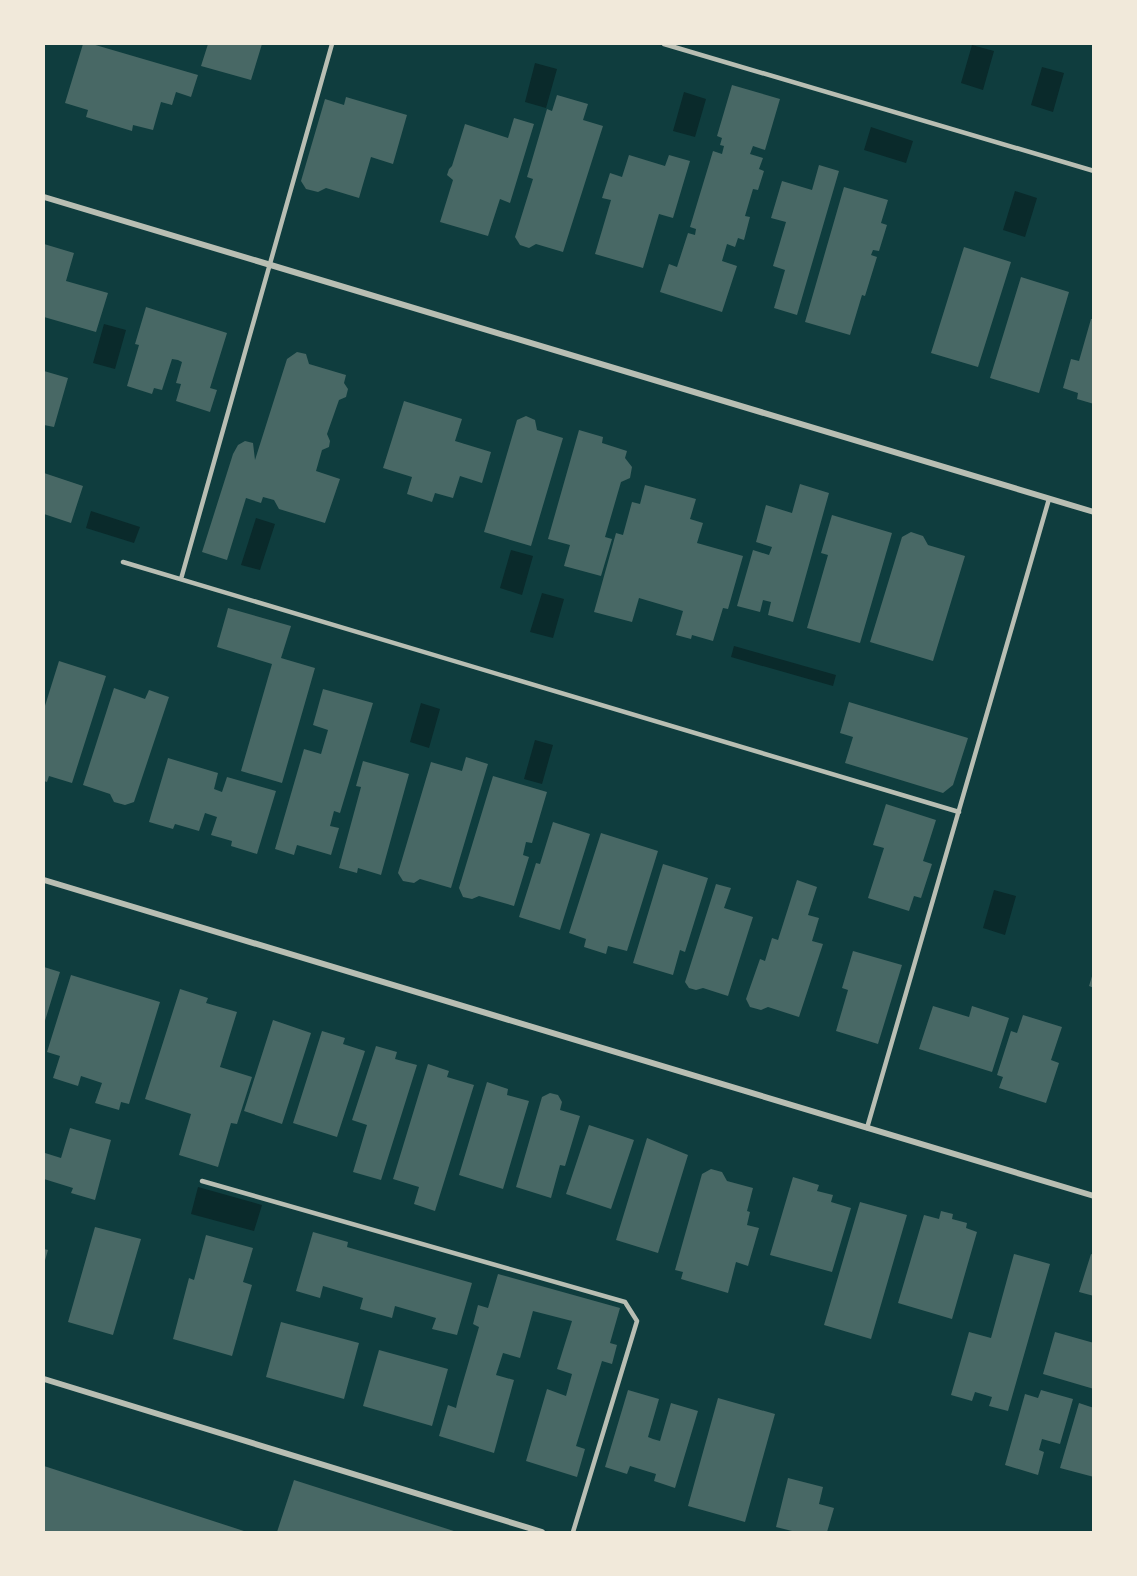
<svg xmlns="http://www.w3.org/2000/svg" width="1137" height="1576" font-family="Raleway,sans-serif">
	<rect width="100%" height="100%" fill="#0f3d3e"/>
	<path fill="#0a2a2b" d="M972 45 994 51 983 90 961 83Z
		M535 63 557 69 546 108 525 102Z
		M1042 67 1064 73 1053 112 1031 105Z
		M684 92 706 99 695 137 673 131Z
		M871 127 913 141 906 163 864 150Z
		M1015 191 1037 198 1025 237 1003 230Z
		M104 324 126 330 115 369 93 363Z
		M91 511 140 527 134 543 86 528Z
		M256 518 275 524 260 570 241 565Z
		M511 550 533 556 522 595 500 588Z
		M542 593 564 599 553 638 530 632Z
		M734 646 836 675 833 686 731 657Z
		M421 703 440 709 429 748 410 742Z
		M535 740 553 745 542 784 524 779Z
		M994 890 1016 896 1005 935 983 928Z
		M198 1187 262 1205 254 1231 191 1214Z"/>
	<path fill="#486865" d="M83 44H92L198 75 191 97 176 92 172 105 161 102 153 130 133 125 132 131 86 117 88 110 65 103Z
		M208 44H262L251 80 201 66Z
		M732 85 780 99 765 150 753 146 750 154 763 158 759 169 764 171 758 190 753 189 745 216 750 217 744 240 738 238 735 247 727 244 722 261 737 266 722 312 660 292 669 264 677 267 688 233 695 235 696 229 690 227 713 151 722 154 724 146 720 145 722 138 717 136Z
		M557 95 588 104 583 120 603 126 563 252 536 244 529 248 520 245 515 237 533 179 527 177 547 109 552 111Z
		M346 97 407 115 393 164 371 157 359 198 326 188 318 192 306 189 301 181 325 99 344 105Z
		M514 118 534 124 510 203 500 199 488 236 440 222 453 180 447 175 449 169 452 166 465 124 508 138Z
		M629 155 665 166 669 155 690 161 673 218 659 214 643 268 595 254 611 200 602 198 610 173 622 177Z
		M819 165 839 171 797 315 774 308 785 270 773 266 786 222 771 218 782 181 812 190Z
		M844 187 888 200 881 223 887 225 879 251 873 250 871 255 877 257 865 296 862 295 850 335 805 322Z
		M44 244 74 253 66 281 108 293 96 332 44 317Z
		M964 247 1011 262 978 367 931 353Z
		M1021 277 1069 292 1039 393 990 378Z
		M146 307 227 333 210 388 217 390 210 412 176 401 181 384 176 383 182 362 178 360 172 359 162 390 154 388 152 394 127 386 139 345 135 344Z
		M1091 319H1094V404L1077 399 1078 393 1063 388 1071 359 1079 361Z
		M297 352 306 354 309 364 346 375 344 383 348 389 346 397 339 400 327 434 330 441 329 447 322 450 316 471 340 479 325 523 279 509 274 500 263 497 261 503 246 498 227 560 202 552 233 454 238 445 245 441 253 443 255 460 287 359Z
		M44 371 68 378 54 427 44 425Z
		M404 401 462 419 455 441 491 452 482 483 460 476 453 498 435 493 432 502 407 494 412 477 383 468Z
		M526 416 535 420 537 430 563 438 531 546 484 532 517 420Z
		M579 430 603 437 602 443 627 451 625 458 632 467 630 478 621 482 605 537 612 539 601 576 564 566 570 545 548 539Z
		M44 473 83 486 71 523 44 514Z
		M800 484 829 493 793 622 768 615 771 602 763 600 760 612 737 606 753 550 769 555 772 547 756 542 766 505 792 513Z
		M645 485 696 499 690 519 703 523 697 543 743 556 728 609 723 608 713 641 692 635 691 639 676 635 683 611 639 598 632 622 594 612 616 533 623 535 632 502 640 504Z
		M832 515 892 533 860 643 807 628 828 555 821 553Z
		M911 532 923 536 928 545 965 556 933 661 870 642 902 537Z
		M228 608 291 626 281 658 315 668 282 783 241 771 272 664 217 647Z
		M59 661 106 676 72 783 49 776 47 782 44 781V709Z
		M114 688 145 699 149 690 169 697 134 802 125 805 114 802 110 794 83 785Z
		M323 689 373 703 340 813 334 811 330 826 339 828 331 855 297 845 294 855 275 849 304 749 321 754 328 730 313 725Z
		M849 702 968 738 953 785 943 793 845 763 853 737 840 733Z
		M466 757 488 764 451 888 420 879 414 883 403 881 398 873 431 762 462 771Z
		M168 758 218 773 214 789 222 792 227 777 276 791 257 854 231 846 232 841 211 835 217 817 205 813 199 831 175 824 173 829 149 822Z
		M363 761 409 774 381 875 358 868 357 873 339 868 361 787 356 786Z
		M493 776 547 792 532 843 526 842 523 855 529 857 514 906 479 896 472 899 463 897 459 888Z
		M886 804 936 820 923 861 932 864 921 898 914 896 909 911 868 898 884 848 873 845Z
		M553 822 590 834 560 930 519 917 536 863 540 864Z
		M601 833 658 851 627 951 608 946 606 954 584 947 586 939 569 933Z
		M663 864 708 878 685 952 680 950 673 975 633 963Z
		M797 880 817 887 808 915 819 918 812 941 823 944 799 1017 768 1007 761 1010 750 1007 746 999 760 959 765 961 772 938 778 940Z
		M716 884 731 888 724 908 753 917 728 996 703 988 696 990 689 988 685 982Z
		M853 951 902 965 878 1044 836 1031 848 990 842 988Z
		M44 967 60 972 44 1024Z
		M1093 973H1094V988L1089 986Z
		M71 975 160 1002 129 1104 121 1102 119 1110 95 1103 102 1083 81 1076 78 1086 53 1078 60 1056 47 1052Z
		M180 989 208 998 206 1003 237 1012 220 1067 252 1077 237 1124 231 1123 218 1167 179 1155 191 1114 145 1099Z
		M933 1006 969 1017 972 1006 1009 1018 992 1072 919 1049Z
		M1023 1015 1062 1027 1051 1060 1059 1063 1046 1103 999 1088 1003 1077 997 1075 1011 1031 1017 1033Z
		M273 1020 311 1033 282 1124 244 1111Z
		M322 1031 345 1038 343 1044 365 1051 337 1137 293 1123Z
		M376 1046 397 1052 395 1059 417 1065 381 1180 353 1172 367 1125 352 1120Z
		M428 1064 449 1071 447 1077 474 1085 435 1211 414 1204 419 1187 393 1179Z
		M487 1082 508 1089 507 1095 529 1101 503 1189 459 1175Z
		M550 1093 558 1095 562 1102 560 1110 580 1116 565 1166 560 1165 551 1198 516 1187 542 1097Z
		M589 1125 634 1140 611 1209 566 1194Z
		M70 1128 111 1140 95 1200 71 1193 73 1188 44 1179 45 1153 61 1158Z
		M647 1138 688 1155 658 1253 616 1240Z
		M711 1169 722 1172 727 1181 753 1188 747 1211 750 1212 747 1225 759 1228 748 1266 736 1262 728 1293 681 1279 683 1272 675 1270 702 1174Z
		M793 1177 819 1185 817 1191 833 1195 831 1202 851 1208 832 1272 770 1255Z
		M860 1202 907 1215 871 1339 824 1325Z
		M941 1211 953 1214 952 1219 967 1223 966 1228 977 1232 952 1319 898 1303 924 1215 939 1219Z
		M95 1227 141 1239 113 1335 68 1322Z
		M313 1232 348 1242 347 1247 472 1283 457 1335 432 1329 436 1318 395 1306 392 1318 360 1309 363 1298 323 1286 320 1298 296 1291Z
		M206 1235 253 1248 243 1282 252 1285 232 1356 173 1339 189 1278 194 1280Z
		M44 1249 48 1250 44 1264Z
		M1014 1254 1050 1264 1008 1411 989 1406 992 1397 975 1392 972 1401 951 1395 969 1332 991 1338Z
		M1091 1254 1094 1255V1296L1079 1292Z
		M498 1274 620 1308 610 1343 617 1345 612 1364 602 1361 576 1446 585 1449 577 1477 526 1461 547 1389 566 1396 572 1374 557 1369 572 1321 533 1311 520 1358 503 1353 496 1375 514 1380 494 1453 439 1436 448 1405 456 1408 458 1399 479 1327 473 1324 478 1305 488 1308Z
		M281 1322 359 1343 344 1399 266 1377Z
		M1055 1332 1094 1343V1389L1043 1374Z
		M379 1350 448 1369 432 1426 363 1406Z
		M628 1390 659 1399 648 1437 653 1439 660 1441 671 1403 698 1411 675 1488 654 1481 656 1474 630 1466 627 1474 605 1467Z
		M1041 1390 1073 1399 1060 1444 1042 1439 1039 1450 1044 1452 1038 1475 1005 1465 1025 1394 1038 1398Z
		M718 1398 775 1414 745 1522 688 1506Z
		M1079 1403 1094 1408V1477L1060 1468Z
		M44 1466 247 1532H44Z
		M788 1478 823 1487 819 1504 834 1508 827 1532H796L776 1527Z
		M294 1480 457 1532H277Z"/>
	<g fill="none" stroke-linecap="round" stroke-linejoin="round">
		<path stroke="#b8beb3" stroke-width="4.5" d="M664 44 1094 171
			M123 562 959 812
			M181 579 332 44
			M867 1128 1049 499
			M202 1181 625 1302 637 1321 573 1532"/>
		<path stroke="#b8beb3" stroke-width="6" d="M44 197 1094 512
			M44 880 1094 1196
			M44 1379 542 1532"/>
	</g>
	<rect width="1137" height="1576" fill="none" stroke="#f1e9da" stroke-width="90"/>
</svg>
